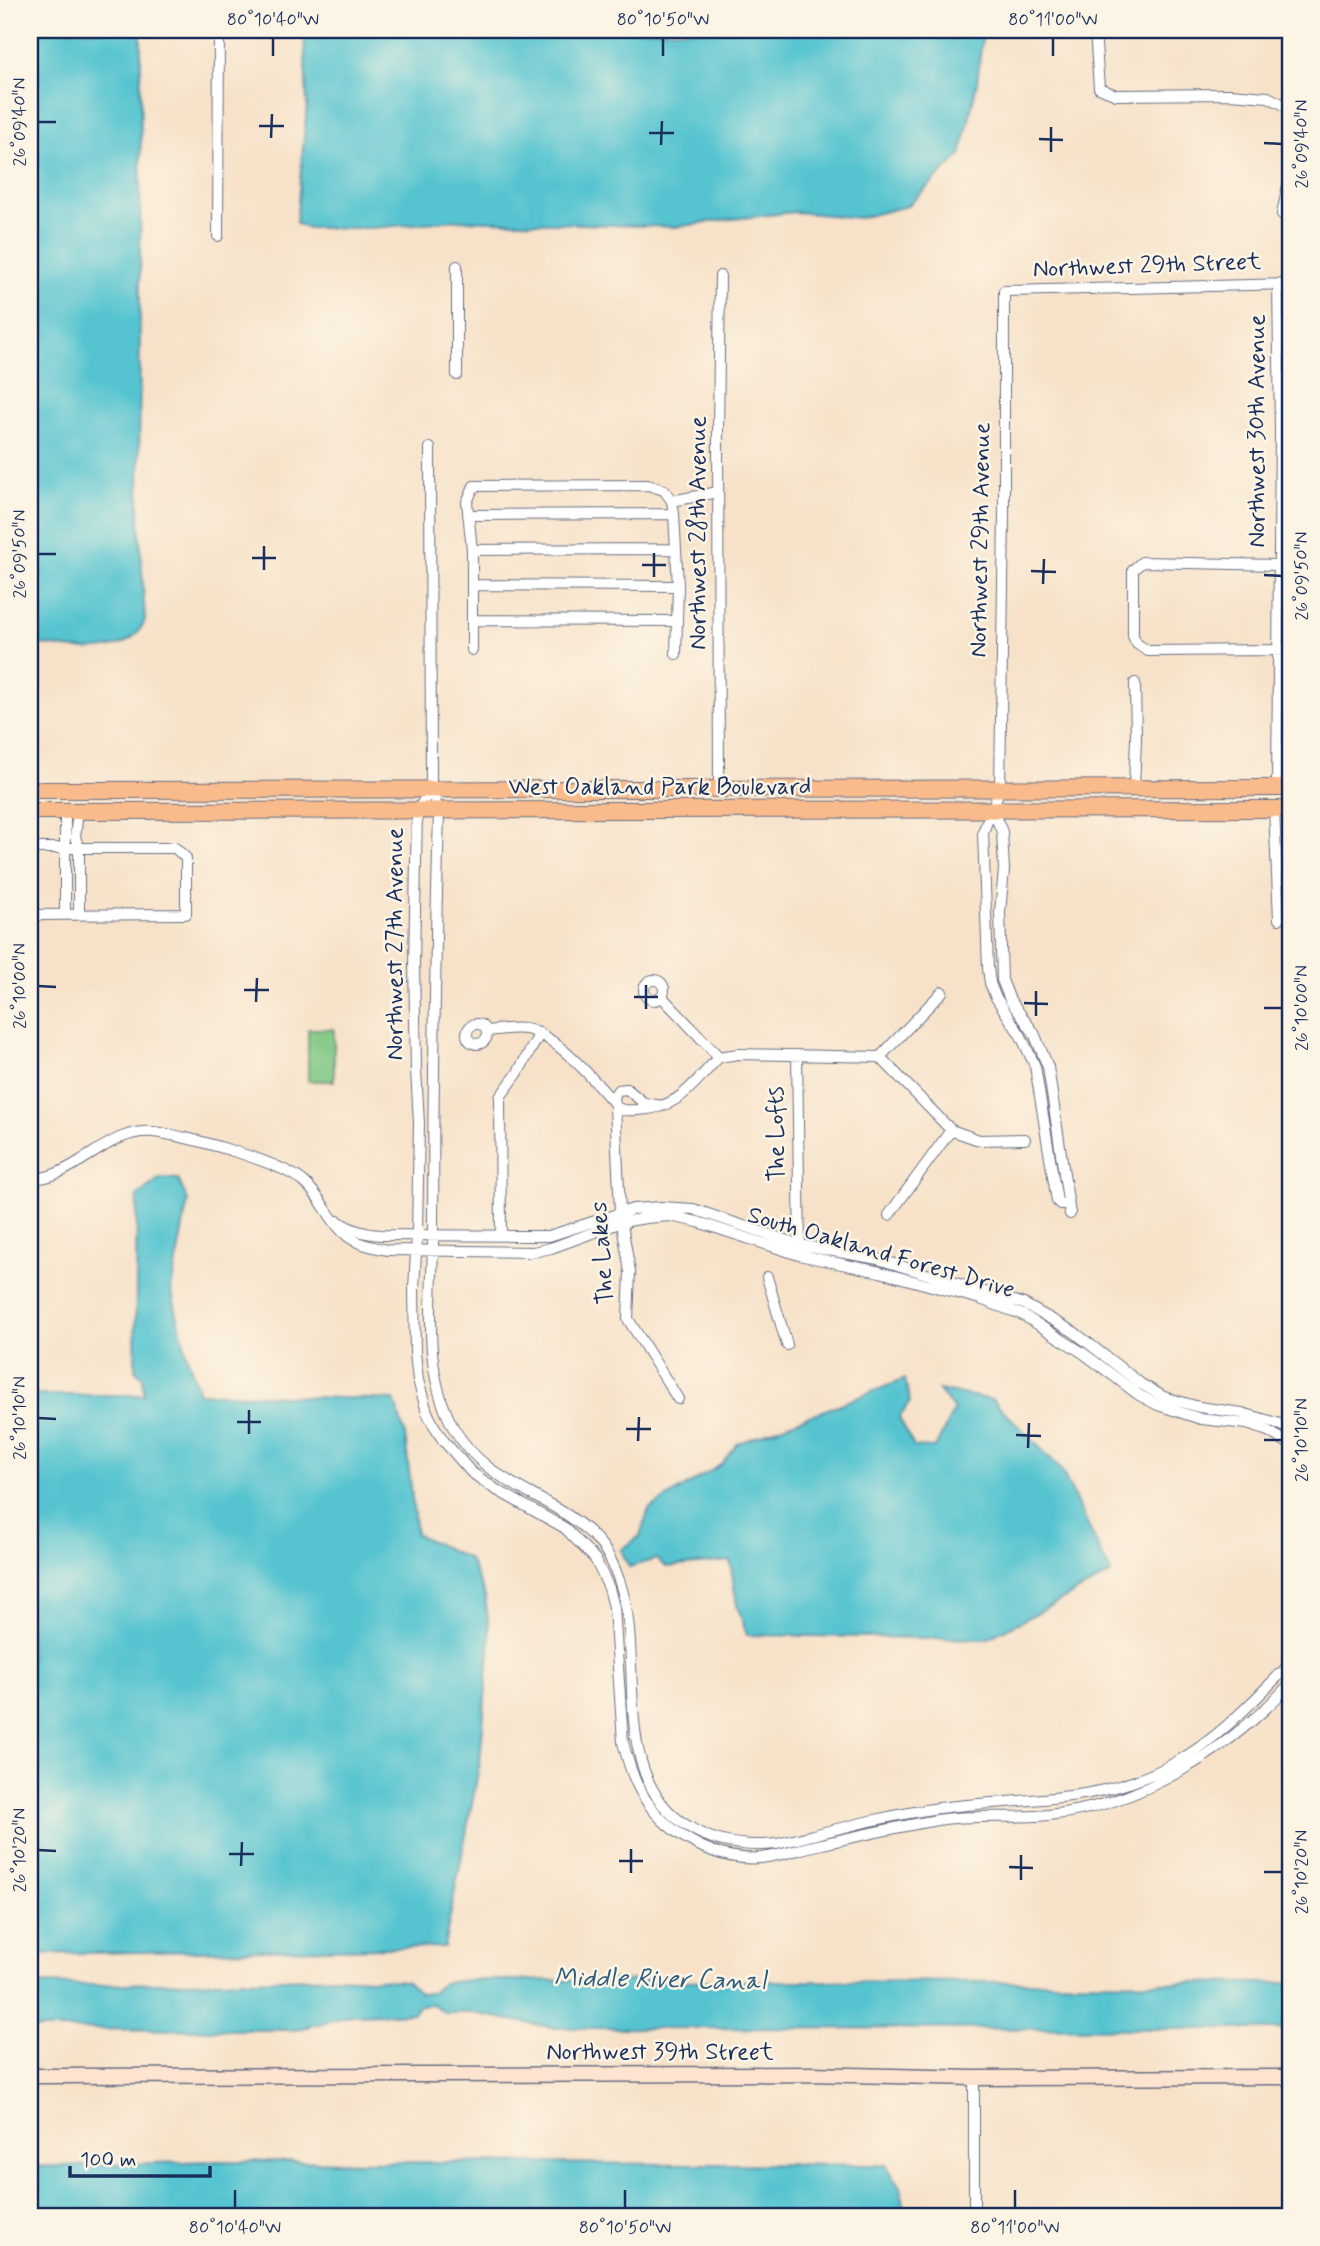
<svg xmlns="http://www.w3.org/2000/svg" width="1320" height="2246" font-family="Mynerve,sans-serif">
	<rect width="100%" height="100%" fill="#fcf5e5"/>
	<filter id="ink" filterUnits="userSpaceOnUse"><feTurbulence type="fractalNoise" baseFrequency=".0143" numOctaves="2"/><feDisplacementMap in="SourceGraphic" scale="14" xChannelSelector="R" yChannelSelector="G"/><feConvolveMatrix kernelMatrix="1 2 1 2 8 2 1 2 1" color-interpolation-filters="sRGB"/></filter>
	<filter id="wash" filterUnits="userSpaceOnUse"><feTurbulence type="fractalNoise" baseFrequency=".00686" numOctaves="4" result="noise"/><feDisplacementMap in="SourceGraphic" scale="28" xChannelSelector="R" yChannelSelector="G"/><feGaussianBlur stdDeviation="1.57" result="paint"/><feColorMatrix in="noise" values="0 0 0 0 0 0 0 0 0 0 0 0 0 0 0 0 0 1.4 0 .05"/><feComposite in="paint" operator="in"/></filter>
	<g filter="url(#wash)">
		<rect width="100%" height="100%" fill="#f7e2c9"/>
		<path fill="#7fc783" stroke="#4d7b70" stroke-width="2" d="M308 1029H334V1081H308Z"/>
		<path fill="#57c4d0" stroke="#397a97" stroke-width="2" d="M30 30H141L139 520 145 620C129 662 64 649 30 642Z
			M304 30H983L977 83 961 155 907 206 859 218 796 212 723 220 676 227 456 220 373 228H306L296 223 307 106Z
			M160 1178 178 1179 188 1201 171 1289 187 1356 199 1393 394 1400 405 1434 416 1534 469 1559 485 1596 490 1637 480 1762 444 1947 30 1954V1395H144L143 1377 135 1370 137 1196Z
			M905 1379 910 1402 899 1418 914 1447 935 1448 954 1410 939 1390 993 1400 1061 1469 1111 1574 987 1639 747 1635 737 1605 730 1561 666 1567 656 1559 629 1567 621 1550 640 1536 649 1509 722 1464 737 1444Z
			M338 1977 406 1981 420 1993H432L443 1983 470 1980 1290 1983V2029L556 2028 473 2013H446L432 2004 420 2005 414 2013 352 2015 295 2030 30 2029V1984L96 1985Z
			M214 2161 886 2165 900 2187 907 2216H30V2167Z"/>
	</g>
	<g filter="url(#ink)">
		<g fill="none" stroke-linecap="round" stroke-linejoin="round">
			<g stroke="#686e83" stroke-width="12">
				<path id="street" d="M1095 30 1099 88 1116 95 1230 94 1268 97 1290 108
					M1282 214 1290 176
					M218 236 219 30
					M457 375V266
					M1280 431H1290
					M430 448 431 789 417 811 414 963 416 1070 419 1123 417 1234 414 1289 415 1353 418 1380 427 1412 434 1426 443 1440 471 1472 495 1489 565 1528 595 1559 609 1588 614 1607 623 1742C627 1759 632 1777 641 1792 663 1832 714 1862 761 1858 780 1856 799 1849 818 1845 857 1836 897 1827 937 1820 974 1814 1011 1819 1048 1815 1140 1806 1229 1750 1290 1684
					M672 501 718 492
					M468 515 674 514
					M472 550 675 549
					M1278 565 1142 562 1133 570V636L1137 644 1148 651 1290 650
					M473 585 678 586
					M472 620 677 621
					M472 650V550L467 502 474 486 648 485 664 490 672 501 674 514 678 586 676 654
					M1134 788 1136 739 1135 683
					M1277 788 1280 431 1278 284
					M431 789 439 811C435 953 433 1094 433 1236 433 1300 421 1368 453 1427 490 1492 563 1495 603 1547 610 1557 615 1568 619 1580 647 1656 606 1778 689 1827 716 1844 746 1847 777 1844 830 1831 884 1816 939 1808 1020 1797 1097 1806 1173 1764 1219 1739 1254 1700 1290 1664
					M719 789 718 432 720 276
					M1274 809 1279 919
					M993 810 1002 832 1004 870 1000 912 1002 980 1010 1000 1034 1033 1048 1067 1070 1214
					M65 811V915
					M78 811 75 837 79 848V915
					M30 848H175L186 858V914L30 915
					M644 990a10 10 0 1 1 20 0a10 10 0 1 1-20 0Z
					M662 997 719 1057
					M467 1034a10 10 0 1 1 20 0a10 10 0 1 1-20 0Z
					M487 1031C500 1030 514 1027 526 1029 555 1034 595 1081 614 1103
					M797 1055 800 1250
					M719 1057 738 1054 880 1057 942 992
					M880 1057 951 1130 979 1140 1025 1139
					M615 1106 620 1212 630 1272 628 1319 678 1399
					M662 1106 644 1103 627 1089 618 1090 614 1096 615 1106C623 1112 628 1110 637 1110 679 1109 692 1085 719 1057
					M30 1179C76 1179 108 1127 153 1132 186 1136 280 1161 304 1182 321 1196 328 1218 344 1233 355 1244 372 1247 388 1250L533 1252 551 1248 622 1222 646 1218 670 1216 698 1222 799 1255 880 1272 980 1299 1023 1315 1083 1353 1139 1395 1158 1405 1201 1419 1247 1424 1268 1431 1290 1444
					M1068 1203 1060 1204 1057 1201 1035 1066 1021 1036 995 996 990 983 988 968 983 832 1000 789 1004 514V291L1290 284
					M889 1215 951 1130
					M338 1221C351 1231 366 1234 381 1235L549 1236 633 1209 661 1207 693 1209 800 1245 878 1259 1024 1304 1074 1332 1141 1384 1164 1397 1199 1407 1242 1413 1277 1423 1290 1430
					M501 1236 500 1097 517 1074 540 1033
					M767 1277 787 1345
					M974 2078V2216"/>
			</g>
			<g stroke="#686e83" stroke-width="17">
				<path id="secondary" d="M30 2076 810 2074 974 2078 1290 2077"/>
			</g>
			<g stroke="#686e83" stroke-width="18">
				<path id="primary" d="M30 790 1290 788
					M30 811 1290 809"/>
			</g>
			<use href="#street" stroke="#fff" stroke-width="10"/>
			<use href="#secondary" stroke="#fde4d1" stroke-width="14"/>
			<use href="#primary" stroke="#fabb8c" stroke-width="16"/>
		</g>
	</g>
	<path fill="none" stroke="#1b2f5e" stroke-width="2.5" d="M273 56V38M663 56V38M1053 56V38M38 122H56M259 126H284M649 133H674M271 138 272 114M1039 139 1063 140M1264 143 1282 144M661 145 662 121M1051 152V127M38 554H56M252 558H276M642 565H666M264 570V546M1031 571 1056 572M1264 575 1282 576M654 577V553M1043 584 1044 559M38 986 56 987M244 990H269M634 997H658M256 1002 257 978M1024 1003 1048 1004M1264 1008H1282M646 1009V985M1036 1016V991M38 1418 56 1419M237 1422H261M626 1429H651M249 1434V1410M1016 1435 1041 1436M1264 1440H1282M638 1441 639 1417M1028 1448 1029 1423M38 1850 56 1851M229 1854H254M619 1861H643M241 1866 242 1842M1009 1867 1033 1868M1264 1872H1282M631 1873V1849M1021 1880V1855M235 2208V2190M625 2208V2190M1015 2208V2190"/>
	<g text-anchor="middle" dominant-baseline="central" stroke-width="5" stroke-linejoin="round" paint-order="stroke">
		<g font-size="24" fill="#1b2f5e" stroke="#fcf5e5">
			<text transform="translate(1147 266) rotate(-2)">Northwest 29th Street</text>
			<text transform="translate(1257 431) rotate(-90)">Northwest 30th Avenue</text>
			<text transform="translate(698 533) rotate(-90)">Northwest 28th Avenue</text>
			<text transform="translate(981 540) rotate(-89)">Northwest 29th Avenue</text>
			<text x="660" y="787">West Oakland Park Boulevard</text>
			<text transform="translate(395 944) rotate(-90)">Northwest 27th Avenue</text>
			<text transform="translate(777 1134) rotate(-91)">The Lofts</text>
			<text transform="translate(603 1253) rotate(-94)">The Lakes</text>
			<text transform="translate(881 1253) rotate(16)">South Oakland Forest Drive</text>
			<text x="660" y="2052">Northwest 39th Street</text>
		</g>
		<g font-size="26" font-style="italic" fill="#2d5c80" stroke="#fcf5e5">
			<text transform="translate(660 1980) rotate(1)">Middle River Canal</text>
		</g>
	</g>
	<rect width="1320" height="2246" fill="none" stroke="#fcf5e5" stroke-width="77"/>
	<path d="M70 2166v10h140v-10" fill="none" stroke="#1b2f5e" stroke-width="3.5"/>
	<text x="80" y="2166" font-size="21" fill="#1b2f5e" stroke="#fcf5e5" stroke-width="5" paint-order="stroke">100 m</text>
	<rect x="38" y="38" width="1244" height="2170" fill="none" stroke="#1b2f5e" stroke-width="2.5"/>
	<g font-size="18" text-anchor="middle" fill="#1b2f5e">
		<text x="273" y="25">80°10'40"W</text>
		<text x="663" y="25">80°10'50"W</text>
		<text x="1053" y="25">80°11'00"W</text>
		<text transform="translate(19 122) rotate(-90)" y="6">26°09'40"N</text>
		<text transform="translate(1301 144) rotate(-90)" y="6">26°09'40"N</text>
		<text transform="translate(19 554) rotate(-90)" y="6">26°09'50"N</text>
		<text transform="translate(1301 576) rotate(-90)" y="6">26°09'50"N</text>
		<text transform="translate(19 986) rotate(-90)" y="6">26°10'00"N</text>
		<text transform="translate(1301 1008) rotate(-90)" y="6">26°10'00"N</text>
		<text transform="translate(19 1418) rotate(-90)" y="6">26°10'10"N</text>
		<text transform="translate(1301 1440) rotate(-90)" y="6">26°10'10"N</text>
		<text transform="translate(19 1850) rotate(-90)" y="6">26°10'20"N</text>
		<text transform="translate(1301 1872) rotate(-90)" y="6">26°10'20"N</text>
		<text x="235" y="2233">80°10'40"W</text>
		<text x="625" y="2233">80°10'50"W</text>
		<text x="1015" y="2233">80°11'00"W</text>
	</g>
</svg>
